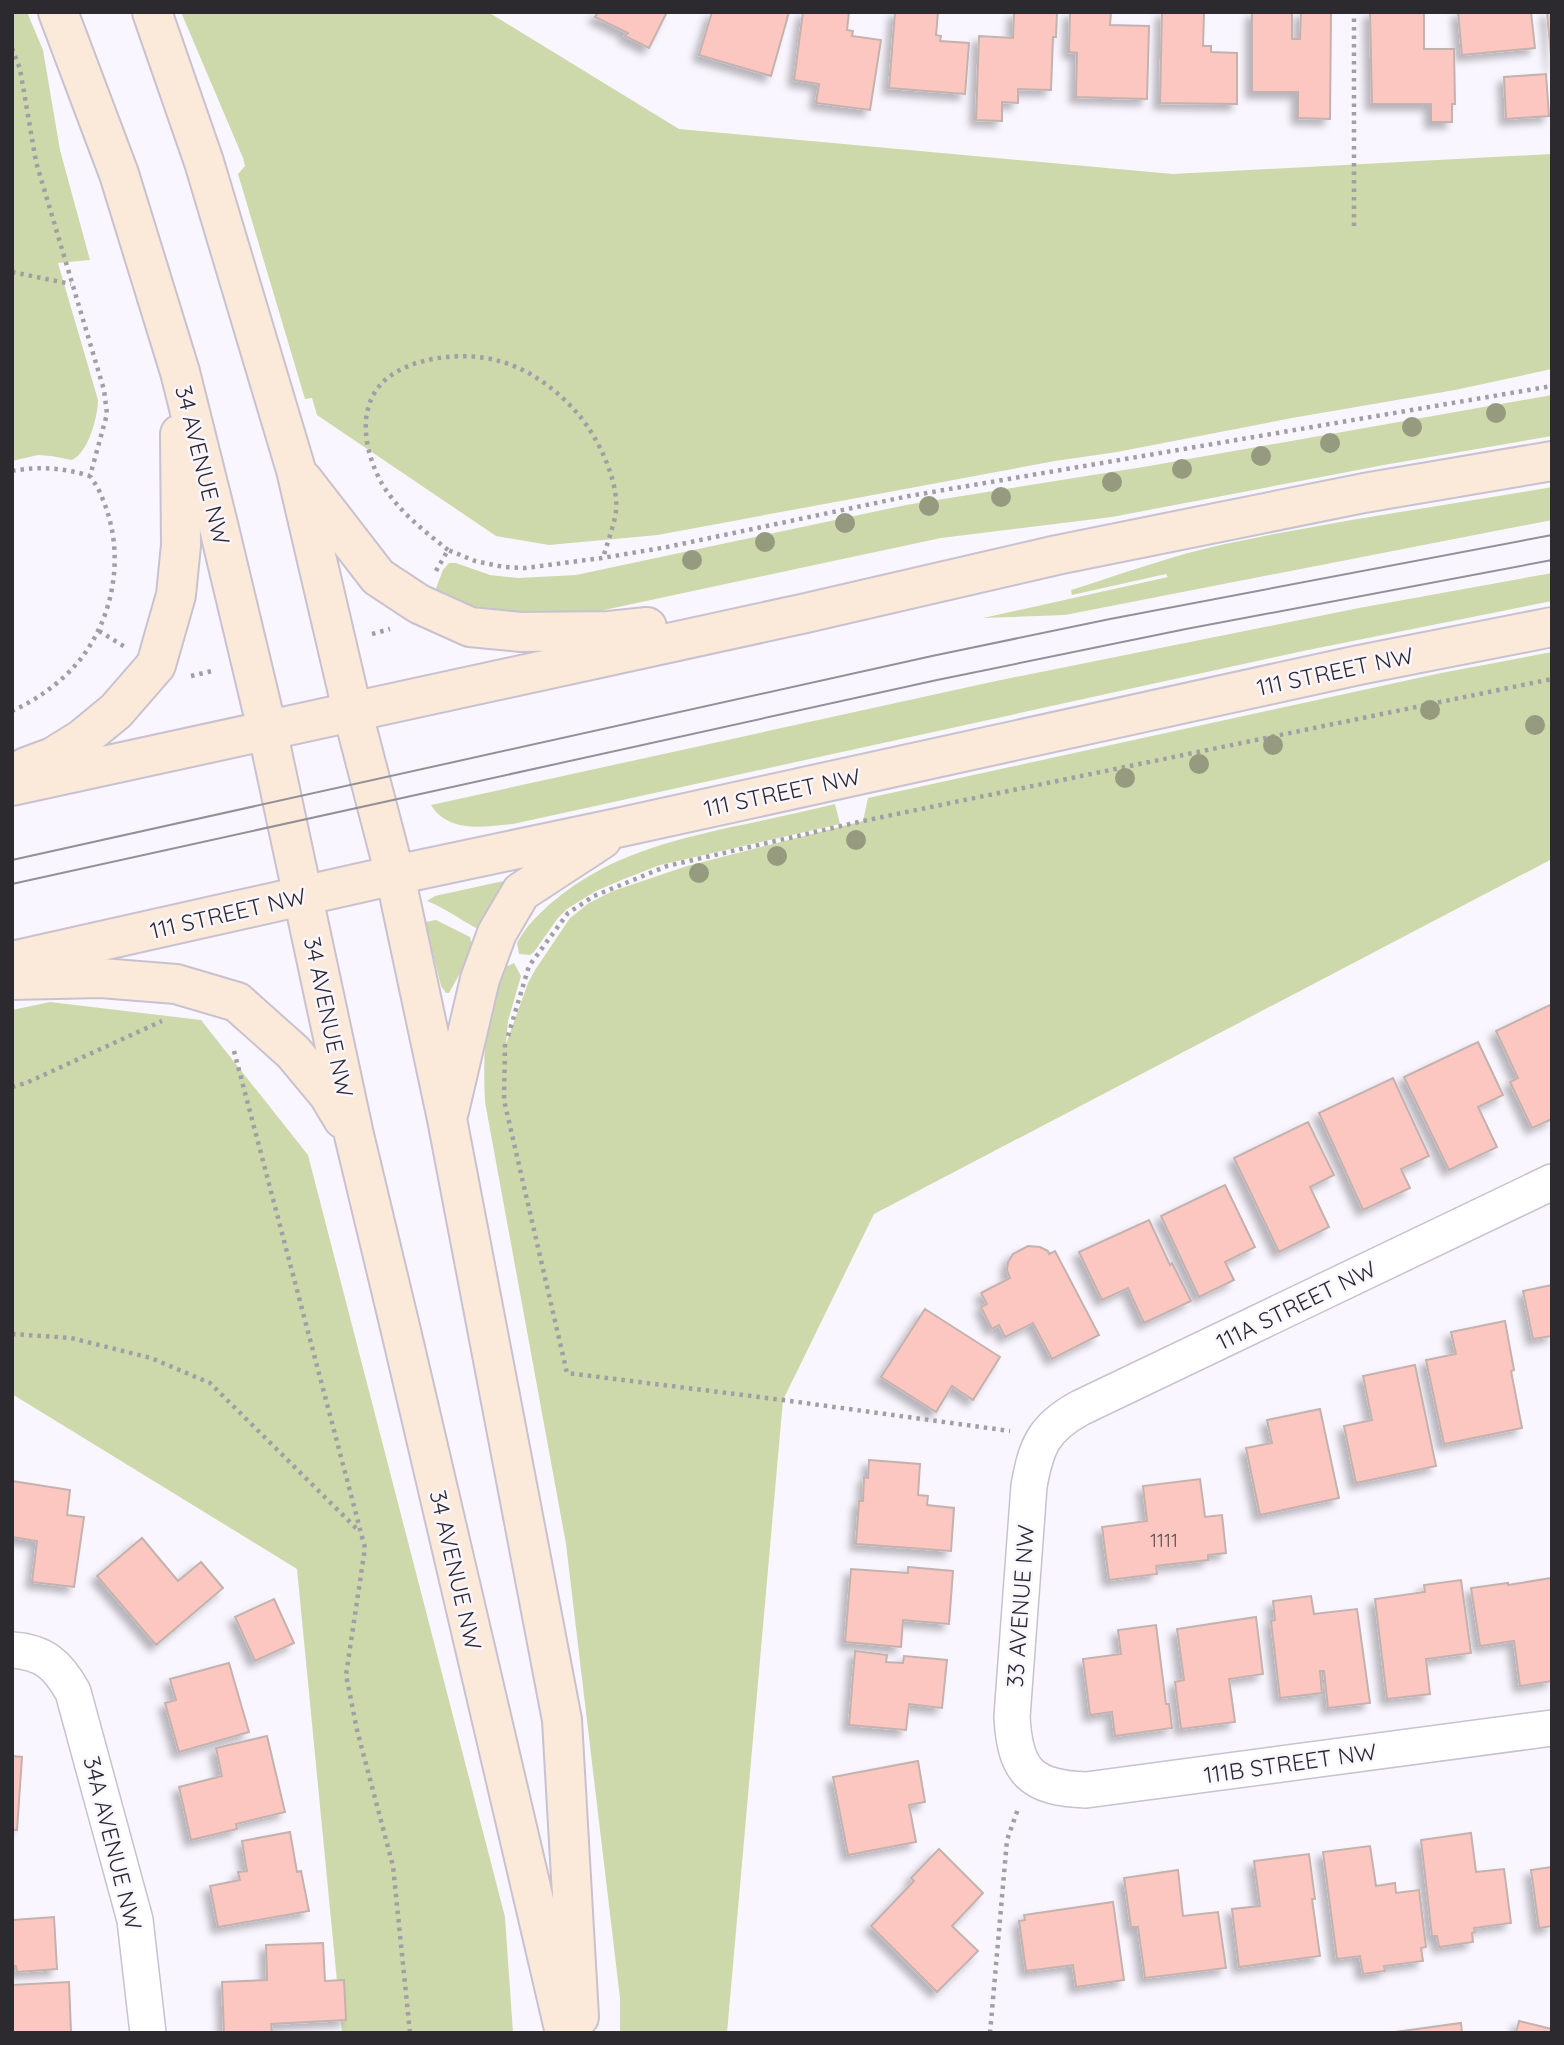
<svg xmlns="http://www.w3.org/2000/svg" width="1564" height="2045" font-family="Quicksand,sans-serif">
	<defs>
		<filter id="shadow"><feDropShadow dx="-6" dy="6" stdDeviation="3.5" flood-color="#0004"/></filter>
	</defs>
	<rect width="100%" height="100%" fill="#faf6ff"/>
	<path fill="#cdd9ab" d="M12 12H27L43 50 60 150 90 260 58 263 98 400C98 417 88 453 72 460L51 456 38 455 12 461Z
		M181 12H488L679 129 1173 174 1552 154V369L1455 390 1292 418 1117 452 1055 461 658 535 549 545 496 536 317 415 312 398 305 399 238 174 245 166 243 158Z
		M1552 395V436L1384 465 1112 517 941 538 595 612 562 617 467 608 439 597 436 588 443 570 449 563H456L490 575 518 578 576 575 906 505 1149 466Z
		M1552 487V520L1065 615 983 618 1168 577 1166 574 1072 595 1071 590C1122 574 1173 555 1225 544 1333 521 1443 506 1552 487Z
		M1552 573V601L1303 651 513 824C484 827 448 833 431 805L996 681 1359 608Z
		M1552 652V859L874 1214 783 1400 727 2033H620V1998L566 1544 485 1102C484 1080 482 1019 495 1003L494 995 503 968 514 963 521 976 508 1021 506 1044 528 983 535 970 570 918 589 903 613 891 687 866 863 821 868 798 1441 673Z
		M835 804 840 824 660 865 624 879 596 891 567 909 558 918 534 952 530 955 519 954 517 943C526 926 540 912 555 900 608 856 666 842 731 827 766 820 801 812 835 804Z
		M508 880 486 926 476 928C459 919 445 908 427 901L435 896Z
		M436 920 470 937 473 950 449 993H446L441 986 425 922Z
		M50 1002 201 1020 308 1155 505 1917 513 2033H342L297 1569 12 1394V1010Z"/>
	<path fill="#fcc7c1" stroke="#c4b2af" stroke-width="2" filter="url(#shadow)" d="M598 12H667L649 48 625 36 628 33 595 17Z
		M712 12H789L771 76 699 55Z
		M803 12H849L847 30 853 31 852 36 881 40 870 110 816 103 819 84 794 80Z
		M895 12H938L936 35 941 36 940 41 969 43 965 94 889 88Z
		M1014 12H1057L1056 37H1053L1051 90 1018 89V103L1002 102V121L976 120 979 36 1013 38Z
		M1070 12H1111L1110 25 1149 26 1147 99 1076 97 1077 53 1069 52Z
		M1162 12 1204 13 1203 46H1211V52L1237 53V104L1160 103Z
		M1252 12H1292V39H1300L1301 12H1331L1330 119 1298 118V92H1252Z
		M1370 12H1424V49H1454L1455 104H1452V122H1431V104H1372Z
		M1458 12H1531L1535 48 1462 55Z
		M1547 12H1552V67Z
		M1546 74 1549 116 1506 119 1504 77Z
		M1552 1004V1119L1532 1128 1510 1082 1518 1078 1496 1031Z
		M1478 1042 1503 1095 1478 1107 1497 1147 1449 1170 1404 1077Z
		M1393 1078 1429 1156 1401 1169 1410 1188 1363 1210 1319 1113Z
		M1308 1122 1334 1175 1310 1187 1329 1227 1279 1252 1234 1158Z
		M1225 1185 1255 1247 1225 1262 1234 1280 1199 1297 1161 1216Z
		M1149 1220 1170 1265 1172 1263 1191 1301 1144 1323 1128 1288 1102 1300 1079 1252Z
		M1028 1246 1040 1247 1048 1251 1049 1254 1055 1251 1099 1335 1052 1359 1033 1323 1005 1337 999 1325 992 1329 981 1307 987 1304 981 1293 1010 1278 1007 1270 1008 1262 1013 1254Z
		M1552 1285V1336L1533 1339 1523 1291Z
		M925 1309 1000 1357 973 1400 952 1386 936 1412 881 1377Z
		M1505 1321 1514 1370 1511 1371 1522 1428 1444 1444 1426 1360 1456 1354 1451 1332Z
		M1415 1365 1436 1466 1356 1483 1344 1426 1372 1420 1363 1376Z
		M1320 1409 1339 1498 1260 1515 1246 1448 1272 1443 1267 1420Z
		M869 1460 920 1464 918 1495 928 1496 927 1505 954 1508 951 1551 856 1544 859 1501H863L864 1477 868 1478Z
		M1200 1479 1205 1517 1222 1515 1226 1553 1208 1555V1560L1156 1566 1157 1574 1109 1580 1102 1527 1147 1521 1143 1486Z
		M12 1481 70 1490 67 1515 84 1517 74 1587 32 1582 37 1541 12 1537Z
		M142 1538 178 1581 201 1562 223 1588 156 1645 97 1576Z
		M908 1567 953 1571 949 1624 903 1620 901 1647 845 1642 851 1569 908 1573Z
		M1551 1578 1552 1681 1520 1686 1514 1641 1480 1646 1471 1588 1508 1583V1585Z
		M1461 1580 1471 1653 1426 1659 1430 1694 1387 1699 1375 1599 1425 1592 1424 1585Z
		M1311 1596 1314 1614 1357 1609 1370 1703 1328 1708 1324 1671H1320L1322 1693 1280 1698 1271 1621 1275 1620 1273 1601Z
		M274 1599 294 1643 255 1661 235 1617Z
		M1256 1617 1263 1674 1229 1679 1235 1722 1181 1729 1175 1682 1184 1680 1177 1629Z
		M1156 1625 1166 1704H1169L1172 1728 1115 1736 1112 1712 1090 1715 1083 1659 1121 1654 1118 1630Z
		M855 1651 887 1655 886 1662 903 1663 904 1656 947 1660 942 1708 909 1704 906 1730 849 1725Z
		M229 1663 249 1732 179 1752 165 1703 176 1700 170 1679Z
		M267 1736 285 1812 236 1824 237 1829 191 1840 179 1787 222 1776 216 1748Z
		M12 1756 22 1757 17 1830H12Z
		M918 1761 925 1802 909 1805 916 1842 848 1855 833 1777Z
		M290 1832 297 1872 301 1871 309 1911 218 1927 210 1886 240 1880 238 1872 247 1871 242 1841Z
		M1471 1833 1476 1872 1504 1869 1511 1923 1474 1928 1475 1932 1472 1933 1473 1942 1439 1947 1437 1936H1432L1421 1840Z
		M1370 1846 1376 1886 1395 1883 1396 1893 1419 1890 1426 1947 1421 1948 1423 1961 1384 1966 1385 1971 1363 1974 1360 1956 1337 1959 1323 1852Z
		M939 1849 983 1893 952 1926 978 1951 937 1992 871 1926 914 1881 911 1878Z
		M1309 1854 1315 1899H1312L1320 1956 1239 1967 1232 1909 1260 1906 1254 1861Z
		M1552 1867V1926L1539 1928 1531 1870Z
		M1178 1870 1183 1916 1218 1912 1226 1968 1145 1978 1138 1927H1131L1124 1878Z
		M1113 1902 1124 1980 1076 1987 1073 1965 1026 1971 1019 1921 1025 1920 1024 1915Z
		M12 1904 13 1920 54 1917 57 1969 17 1972 16 1966H12Z
		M323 1943 325 1981 344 1980 346 2020 271 2024 272 2033H224L222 1982 267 1980 266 1945Z
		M69 1982 71 2032 12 2033V1985Z
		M1519 2021 1552 2029V2033H1516Z
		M1461 2023 1462 2033H1388Z"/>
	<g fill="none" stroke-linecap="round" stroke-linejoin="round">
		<g stroke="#c8c1d0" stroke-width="38">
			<path id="street" d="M1552 1182 1080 1408C1043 1428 1036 1447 1029 1486L1012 1717C1015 1772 1031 1788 1086 1790L1552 1728
				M12 1650C44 1652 58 1665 73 1692L135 1920 148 2033"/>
		</g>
		<g stroke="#c8c1d0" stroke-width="42">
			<path id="secondary" d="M58 12 119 174 180 372 218 524 267 729 354 1135 401 1331 565 2033
				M152 12 204 162 296 470 352 710 395 875 447 1119 562 1720 579 2017
				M303 480 378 577 419 604 470 627 521 632 609 631 647 627
				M26 767 53 757 82 739 116 711 156 665 176 595 181 545 180 434
				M12 786 806 613 1057 555 1364 493 1552 461
				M12 961 395 875 617 828 1359 665 1552 627
				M12 980 101 978 176 984 237 1002 293 1052 328 1094 343 1119
				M449 1111 480 979 497 933 521 892 602 839"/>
		</g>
		<path stroke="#a29ea6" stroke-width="4.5" stroke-dasharray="3.5 5" stroke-linecap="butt" d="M12 48 20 69 36 162 104 390 107 414 90 476C95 483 100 491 103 500 127 557 113 627 70 671 53 688 34 701 12 711
			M1354 226V12
			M12 272 71 284
			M12 471C39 466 64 468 90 476
			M448 550C423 530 397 510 381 482 365 452 356 409 383 382 410 356 465 351 499 361 530 369 558 391 578 414 598 437 622 486 615 517 612 531 607 544 603 558
			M436 571 448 550 475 561 504 567 525 568 602 558 667 547 909 496 1552 386
			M99 631 125 647
			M372 634 390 629
			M191 676 212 671
			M508 1036 529 966 568 913 594 896 667 866 863 821 1552 679
			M505 1044 504 1100 567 1373 783 1400 1010 1431
			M234 1051 365 1548 346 1675 357 1730 393 1866 410 2033
			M12 1087 26 1083 162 1021
			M12 1334 71 1338 151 1358 210 1383 359 1531
			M990 2033 1007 1840 1018 1809"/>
		<use href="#street" stroke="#fff" stroke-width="35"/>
		<use href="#secondary" stroke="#fbeada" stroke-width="38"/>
		<path stroke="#939097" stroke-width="2" d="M12 860 932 656 1110 619 1552 535
			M12 884 937 680 1186 629 1552 560"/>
	</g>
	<g fill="#969a7f">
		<circle cx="1496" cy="413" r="10"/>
		<circle cx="1412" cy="427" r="10"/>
		<circle cx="1330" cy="443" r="10"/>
		<circle cx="1261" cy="456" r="10"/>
		<circle cx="1182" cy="469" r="10"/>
		<circle cx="1112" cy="482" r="10"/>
		<circle cx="1001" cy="497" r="10"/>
		<circle cx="929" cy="506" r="10"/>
		<circle cx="845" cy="523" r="10"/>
		<circle cx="765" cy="542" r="10"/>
		<circle cx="692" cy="560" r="10"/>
		<circle cx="1430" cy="710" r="10"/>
		<circle cx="1535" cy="725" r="10"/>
		<circle cx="1273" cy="745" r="10"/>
		<circle cx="1199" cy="764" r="10"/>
		<circle cx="1125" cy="778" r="10"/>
		<circle cx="856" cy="840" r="10"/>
		<circle cx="777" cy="856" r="10"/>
		<circle cx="699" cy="873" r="10"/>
	</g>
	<g text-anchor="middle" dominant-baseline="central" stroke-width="5" stroke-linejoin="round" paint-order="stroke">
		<g font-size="19" fill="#605054">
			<text x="1164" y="1540">1111</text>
		</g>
		<g font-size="23" fill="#2c292f" stroke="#faf6ff">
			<text transform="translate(203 465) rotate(76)">34 AVENUE NW</text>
			<text transform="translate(1335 671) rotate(-12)">111 STREET NW</text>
			<text transform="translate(782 792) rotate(-12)">111 STREET NW</text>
			<text transform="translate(228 913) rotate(-13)">111 STREET NW</text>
			<text transform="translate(329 1017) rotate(78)">34 AVENUE NW</text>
			<text transform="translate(1296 1305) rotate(-26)">111A STREET NW</text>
			<text transform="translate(456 1570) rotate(77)">34 AVENUE NW</text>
			<text transform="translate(1020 1606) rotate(-86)">33 AVENUE NW</text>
			<text transform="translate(1290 1763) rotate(-8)">111B STREET NW</text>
			<text transform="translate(113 1843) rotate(76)">34A AVENUE NW</text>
		</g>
	</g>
	<rect width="1564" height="2045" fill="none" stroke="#2c292f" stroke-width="28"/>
</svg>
